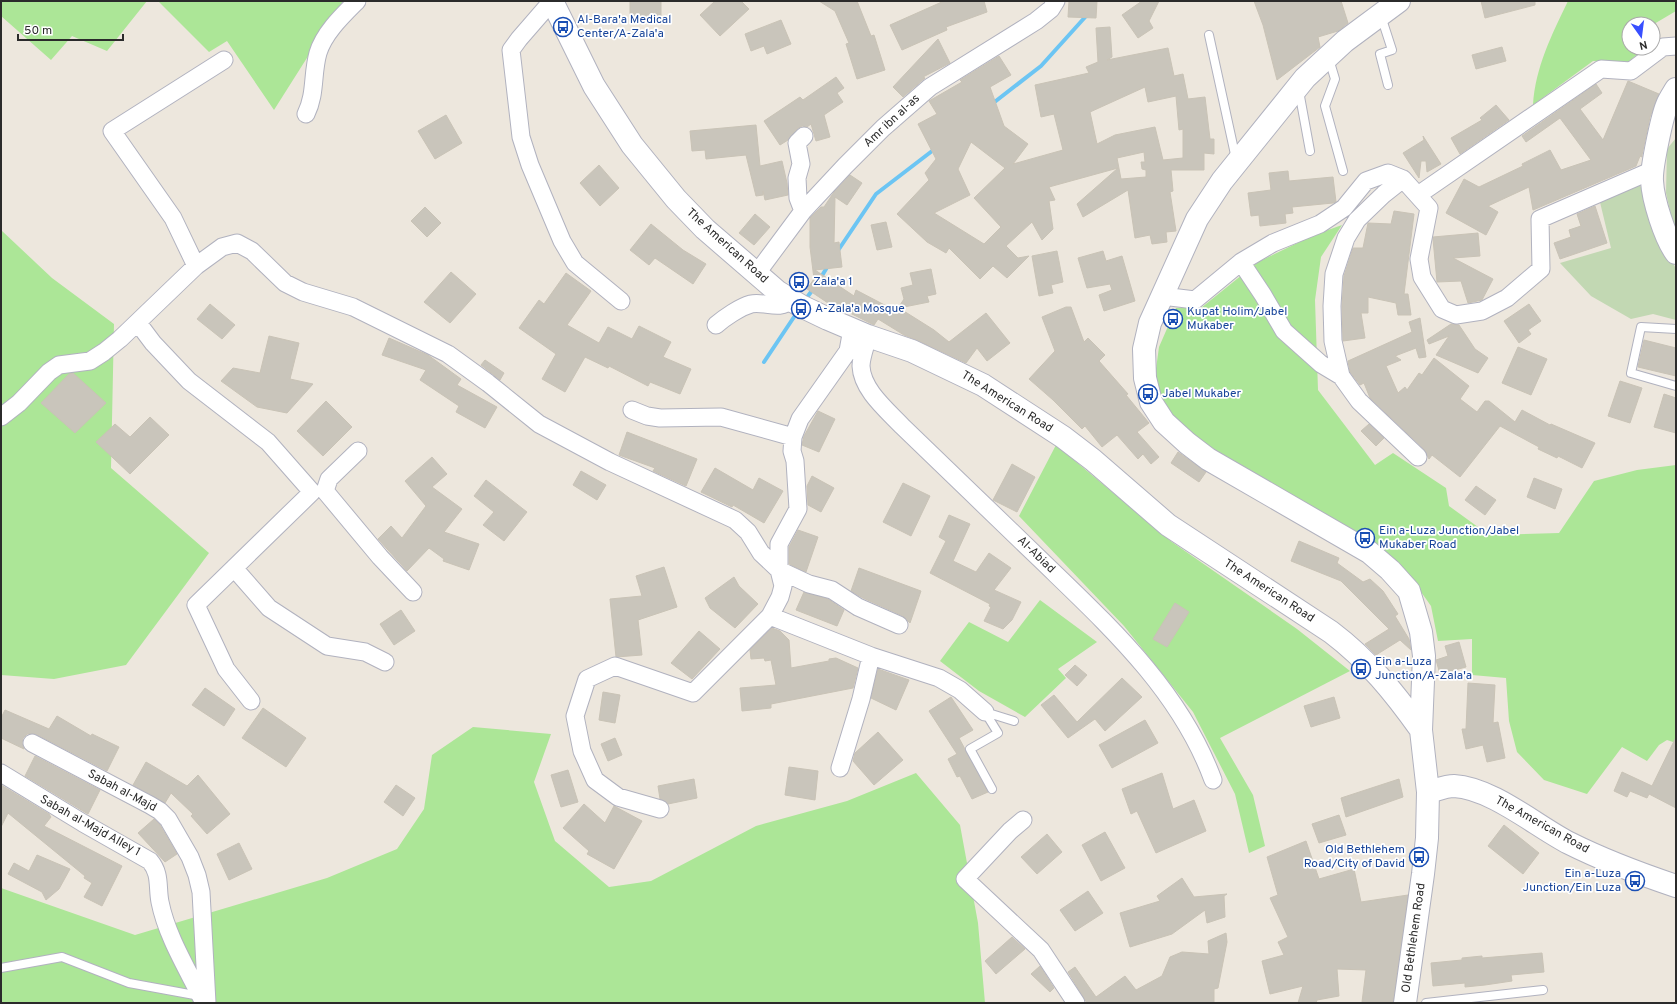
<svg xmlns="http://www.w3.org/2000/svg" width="1677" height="1004" font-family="Overpass,sans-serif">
	<rect width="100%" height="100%" fill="#ede7dd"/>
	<path fill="#ace697" d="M1 1H147L107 51 72 36 51 60 1 16Z
		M158 1H343L274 110 227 41 209 52Z
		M1568 1H1676V11L1654 24 1659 37 1653 42V24H1629V48H1645L1627 63 1593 61 1533 105C1535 68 1552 34 1568 1Z
		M1342 225 1321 257 1315 300 1318 390 1375 465 1393 453 1446 488 1449 506 1489 535 1559 533 1594 481 1637 470 1676 465V743L1667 740 1659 745 1647 761 1622 747 1587 794 1544 780 1517 752 1509 721 1506 678 1472 675V639L1438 641 1431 606 1409 575 1376 547 1243 468 1191 434 1166 410 1155 376 1159 347 1176 308H1201L1258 262 1314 235Z
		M1 230 52 278 114 324 111 468 209 553 126 665 54 679 1 675Z
		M1056 445 1172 542 1297 629 1350 671 1220 738 1253 795 1265 846 1249 853 1235 794 1193 712 1124 626 1019 516Z
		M1040 600 1097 642 1058 669 1066 678 1025 717 979 691 940 661 969 622 1008 642Z
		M473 727 551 734 534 782 555 841 609 887 651 881 756 826 847 801 916 773 960 825 978 923 985 1003H1V888L135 935 327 878 397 849 424 809 432 755Z"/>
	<path fill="#c2d8b3" d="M1676 138V237L1666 193 1667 149Z
		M1640 185 1656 228 1676 269V320L1653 314 1631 319 1591 296 1560 263 1611 248 1599 198Z"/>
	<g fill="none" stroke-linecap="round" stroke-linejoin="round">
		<path stroke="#6cc5f3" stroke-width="4" d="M992 104 1041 66 1087 15
			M837 252 876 194 936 148
			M820 279 829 264
			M805 300 814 288
			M764 362 798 311"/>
	</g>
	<path fill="#c9c5bb" stroke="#c9c3b6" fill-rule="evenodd" d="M630 1H661V22H630Z
		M715 1H741L749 9 720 36 700 15Z
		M819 1H857L871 36 874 35 885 70 857 79 846 44 849 43 835 11Z
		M944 1H984L987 12 946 27 947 30 902 50 890 25Z
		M1069 1H1097L1096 18 1068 17Z
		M1142 1H1159L1149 21 1153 28 1138 38 1122 15Z
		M1254 1H1341L1348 23 1338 31 1318 37 1320 47 1277 80 1263 25Z
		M1481 1H1535V5L1485 18Z
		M781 20 791 44 767 54 764 46 751 51 745 34Z
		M1110 27 1112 57 1107 60 1168 48 1174 76 1183 74 1188 99 1205 97 1210 139H1214V154L1204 153V170H1171L1173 191 1170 192 1176 231 1166 232 1167 242 1152 244 1150 235 1135 238 1128 190 1083 217 1077 204 1118 168 1049 187 1055 200 1049 201 1053 229 1042 240 1032 222 1006 246 1018 258 1029 256 1007 278 993 266 980 279 949 248 946 253 927 242 897 214 929 180 925 173 936 159 918 124 937 114 929 101 962 82 960 80 999 56 1011 75 990 87 1004 126 1028 144 1013 164 1063 150 1054 114 1041 117 1035 85 1089 73 1086 67 1098 62 1096 28ZM1145 87 1148 102 1176 96 1179 130 1183 129V158L1163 160 1155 127 1115 135 1097 144 1090 112ZM971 142 1005 168 974 198 1001 227 984 244 934 213 970 195 958 169ZM1144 152 1145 162H1141L1142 169 1146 170V177L1121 179 1117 158Z
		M938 39 950 63 923 77 925 78 903 97 893 87Z
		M1502 47 1506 61 1476 69 1472 55Z
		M836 77 844 88 837 93 843 102 824 115 830 137 816 141 811 124 807 127 802 126 797 129 788 140 780 145 764 121 800 97 803 100Z
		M1628 81 1659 94 1650 117 1642 155V157L1640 156 1636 166 1533 210 1529 187 1488 206 1498 212 1486 235 1446 213 1464 179 1479 187 1523 166 1522 164 1550 150 1561 170 1591 160 1560 118 1526 142 1522 136 1596 84 1602 93 1580 109 1603 140Z
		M1496 105 1509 120 1460 154 1451 138 1482 120 1480 118Z
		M446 115 462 143 435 159 418 131Z
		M756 125 760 166 782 161 787 183 788 195 765 200 763 191V195L756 196 746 155 706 159 705 150 692 151 690 131Z
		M1423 136 1441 164 1427 172 1426 161H1421L1419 178 1403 153 1424 140Z
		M599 165 619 188 600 206 580 183Z
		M1288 171 1289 181 1333 177 1336 202 1333 203 1292 207 1293 213 1285 214 1286 223 1260 226 1259 215 1251 216 1248 193 1271 190 1269 173Z
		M850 175 862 183 847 205 835 197 834 243 839 242 842 267 815 270 854 296 856 290 896 311 904 299 901 288 913 285 910 273 931 269 936 294 927 296 929 302 899 308 934 330 949 342 986 313 1010 343 987 361 977 348 966 363 917 340 904 335 878 319 874 325 838 307 837 309 807 289 814 279 810 247V218L821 207H824L834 192Z
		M1595 206 1607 243 1560 259 1554 243 1571 237 1569 230 1581 226 1577 214Z
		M425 207 441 223 427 237 411 221Z
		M1394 211 1414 214 1404 294H1408L1411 315H1398L1396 303 1368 297V313H1361L1365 338 1343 341 1342 306 1344 276 1353 248H1363L1368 223 1391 224Z
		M755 214 770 227 754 245 739 233Z
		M886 222 892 247 877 250 871 225Z
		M651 224 683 250 706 264 693 284 655 258 649 265 630 250Z
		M1478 233 1480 256 1453 258 1493 279 1482 300 1468 303 1461 281 1437 282 1433 239V237Z
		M1057 251 1063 282 1051 285 1053 293 1039 296 1032 256Z
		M1103 251 1106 261 1122 256 1135 301 1104 311 1099 295 1112 290 1110 284 1087 288 1078 258Z
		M451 272 476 294 450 323 424 302Z
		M566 273 591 291 567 325 599 343 608 327 632 339 639 326 671 342 663 357 691 369 680 394 650 382 648 386 609 366 608 368 585 357 565 392 542 379 556 354 519 328 539 300 544 304Z
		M210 304 235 325 222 339 197 319Z
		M1529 304 1541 321 1528 330 1531 334 1519 343 1504 321Z
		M1066 307H1071L1084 342 1088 338 1105 355 1099 361 1128 394 1126 395 1149 423 1137 432 1159 457 1151 464 1143 454 1138 459 1117 435 1102 447 1085 426 1082 429 1053 400 1029 379 1055 351 1042 317Z
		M1420 318 1426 357 1419 358 1416 348 1395 356 1401 360 1386 366 1398 393 1405 387 1407 390 1419 373 1422 375 1434 358 1469 386 1460 399 1477 412 1485 401H1489L1515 422 1522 410 1550 425 1551 424 1595 443 1582 468 1558 456 1557 458 1538 449 1539 447 1500 426 1460 477 1432 455 1429 459 1428 457 1425 450 1370 398 1364 383 1360 385 1350 372 1348 361 1412 332 1409 322Z
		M1451 324 1459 325 1475 349 1488 358 1478 373 1436 355 1449 336 1429 344 1427 340Z
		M269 336 299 343 290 379 313 384 287 413 257 407 221 381 233 368 260 373Z
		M389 338 428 355 461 379 457 385 497 407 485 428 456 412 459 406 420 380 426 370 382 355Z
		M1644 340 1676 348V376L1638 367Z
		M1518 347 1547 359 1531 395 1502 383Z
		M485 360 504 373 500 380 481 365Z
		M73 373 106 403 75 433 41 403 69 374Z
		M1620 381 1642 388 1630 423 1608 416Z
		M1664 394 1676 398V433L1654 427Z
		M326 401 352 427 323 456 297 431Z
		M818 411 835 419 819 452 802 445 804 436Z
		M150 417 169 435 130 474 96 442 115 424 130 437Z
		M1369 424 1384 438 1376 446 1361 431Z
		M627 432 697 459 686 486 653 471 655 468 619 455Z
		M1178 452 1206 472 1199 482 1171 463Z
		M432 457 447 474 432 487 462 509 444 532 479 544 469 570 443 561 444 559 429 548 407 571 378 539 391 526 402 538 426 506 405 481Z
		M1012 464 1035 477 1017 512 993 500Z
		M715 468 753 490 759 478 783 491 764 523 733 505 732 507 701 492Z
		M581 471 606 485 597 500 573 485Z
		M812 476 834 488 821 512 808 505 807 486Z
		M1534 478 1562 489 1555 509 1527 497Z
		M486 480 527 512 504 541 483 525 494 512 474 496Z
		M903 483 930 496 911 536 883 522Z
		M1476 486 1496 500 1485 515 1465 500Z
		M949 515 970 524 953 561 976 572 989 553 1011 568 994 590 1021 602 1012 620 1003 629 984 621 991 607 989 606 990 604 930 573 946 541 939 537Z
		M798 530 818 537 806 572 789 564V547Z
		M1299 541 1339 558 1337 563 1363 582 1370 579 1383 591 1398 614 1395 616 1409 639 1411 650 1400 640 1376 655 1365 644 1389 629 1341 581 1291 561Z
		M664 567 677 607 638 620 642 655 616 657 610 599 642 596 636 576Z
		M859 568 921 591 910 623 903 616 863 598 851 591Z
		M734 577 739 586 758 604 735 628 710 608 705 598Z
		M804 592 828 599 844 610 837 626 796 610Z
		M1175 603 1189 612 1167 647 1153 639Z
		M401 610 415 631 394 645 380 624Z
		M772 628 780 631 789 640 791 668 829 661V659L836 658 858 668 853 688 771 704V708L742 711 740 688 776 685 771 660 765 661 764 658 751 659 750 650Z
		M699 631 720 649 692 679 671 663Z
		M1459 642 1466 667 1440 674 1436 660 1448 656 1445 646Z
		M1075 665 1087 675 1077 686 1065 675Z
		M878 669 909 680 896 710 871 698Z
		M1122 678 1142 697 1105 731 1095 719 1068 738 1041 705 1054 695 1077 722Z
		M1468 683 1495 685 1493 723 1498 722 1505 758 1487 762 1483 745 1466 749 1462 729H1466Z
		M205 688 235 709 224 726 192 705Z
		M603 692 620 695 615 723 599 720Z
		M951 697 973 730 959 738 988 792 972 799 960 776 957 777 948 759 957 754 929 711Z
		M1334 697 1340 718 1311 727 1304 706Z
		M263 708 306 738 286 767 242 738Z
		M5 710 49 729 57 716 91 736 92 734 119 747 107 771 36 734H27L23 738 22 743 24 749 1 738V718Z
		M1145 720 1158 743 1112 768 1099 745Z
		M878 732 903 760 874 785 853 761 855 753Z
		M1676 737V808L1649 794 1647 798 1630 791 1627 797 1614 791 1622 772 1652 786Z
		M615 738 622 755 608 761 601 744Z
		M35 756 100 790 88 814 25 776Z
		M146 762 187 786 198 775 230 814 207 834 191 816 193 814 171 793 165 803 133 785Z
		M789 767 818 771 815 800 785 795Z
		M568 770 578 802 561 807 551 775Z
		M1162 773 1173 809 1194 800 1206 831 1156 853 1137 811 1131 814 1122 789Z
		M694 779 697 798 668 804 660 799 658 786Z
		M1399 779 1403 797 1346 817 1341 798Z
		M1 785 49 814 51 817 44 826 122 866 102 906 84 897 92 883 84 878 85 876 8 813 1 827Z
		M396 785 415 798 403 816 384 802Z
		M584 804 605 823 614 806 642 821 614 869 587 854 589 851 563 828Z
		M1339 815 1346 835 1319 843 1312 824Z
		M154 819 160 825 177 854 165 862 138 833Z
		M1504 825 1539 853 1523 874 1488 846Z
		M1105 832 1125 868 1101 881 1082 845Z
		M1047 834 1062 852 1037 874 1021 857Z
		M1306 841 1319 879 1354 869 1361 902 1408 895 1393 1002H1362L1366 970 1337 969 1339 996 1317 1000 1316 1003H1298L1303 986 1270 994 1262 961 1284 955 1278 942 1288 937 1270 898 1278 895 1267 857Z
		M239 843 252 869 229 880 217 854Z
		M37 855 70 869 59 889 46 900 42 892 8 874 14 863 29 871Z
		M1182 878 1194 897 1227 894 1224 896 1225 917 1207 923 1205 910 1172 934 1130 947 1120 913 1160 901 1157 896Z
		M1088 891 1103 913 1075 931 1060 910Z
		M1226 933 1227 942 1218 988 1214 989V1003H1087L1068 972 1075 967 1096 997 1125 976 1136 990 1162 976 1170 957 1182 952 1209 954 1208 941Z
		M1012 937 1025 949 996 974 985 961Z
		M1542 953 1544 972 1511 975 1512 981 1485 985 1465 987V983L1433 986 1431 963 1462 960V958L1482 956V958Z
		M1040 966 1054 988 1050 992 1031 974Z"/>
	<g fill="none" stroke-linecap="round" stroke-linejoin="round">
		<g stroke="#b1b2bf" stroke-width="10">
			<path id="lane" d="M1381 16 1392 50 1380 54 1388 85
				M1209 35 1236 159
				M1329 59 1335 79 1325 106 1343 171
				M1299 91 1310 151
				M1676 329 1641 327 1631 373 1676 386
				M992 789 970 749 998 733 985 712 1014 721
				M1 968 62 957 129 983 200 996
				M1426 1003 1543 990"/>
		</g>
		<g stroke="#b1b2bf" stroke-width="19">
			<path id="street" d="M552 1 519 39 511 50 521 137 530 165 562 241 575 263 621 301
				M306 114C316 94 312 74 318 53 324 33 342 16 357 1
				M1403 179 1384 194 1357 220 1346 238 1334 274 1332 306 1333 341 1341 376 1359 401 1418 457
				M1418 195 1601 69 1631 71 1663 47 1676 46
				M803 211 798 198 797 178 801 164 797 143 804 136
				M1241 262 1263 295 1284 331 1321 364 1341 376
				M196 266 173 218 112 131 224 60
				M757 273 803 211 845 166 883 128 930 87 1036 21 1051 9 1056 1
				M1162 296 1195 300 1241 262 1273 243 1320 224 1344 208 1366 181 1388 173 1403 179 1429 208 1419 259 1422 277 1442 309 1456 315 1482 311 1507 298 1541 269 1540 219 1653 170
				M138 323 153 343 189 381 268 442 312 492 196 605 226 669 251 701
				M716 325C724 318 740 307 751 304 764 301 780 311 791 300
				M868 336C866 345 861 357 861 366 862 390 887 410 902 426 949 471 995 516 1042 561 1109 626 1180 690 1213 780
				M632 410 647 416 660 418 721 417 793 437
				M1 417 19 403 49 372 59 365 90 361 104 352 120 339 196 266 222 247 237 243 252 251 285 283 303 292 353 307 448 354 488 383 539 424 610 462 735 520 748 532 761 553 779 570 809 584 832 590 858 607 899 625
				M358 451 329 479 325 491 380 557 413 592
				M234 568 269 608 327 646 365 652 385 662
				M770 616 871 656 861 699 840 768
				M871 656 939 678 960 690 985 712
				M32 743 150 805 160 811 168 819 190 857 197 875 201 892 207 1003
				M1 773 83 823 150 861C161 874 157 887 160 902 167 937 188 970 204 1003
				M660 809 618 797 595 780 582 751 575 716 587 679 615 666 693 693 770 616 780 597 783 586 779 570V544L798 509 795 461 792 451 793 437 800 419 848 351 852 329
				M1023 820 1010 831 965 879 1041 950 1076 1003"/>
		</g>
		<g stroke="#b1b2bf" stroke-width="24">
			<path id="secondary" d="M552 1 594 86 632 145 676 199 705 229 778 292 801 306 828 319 868 336 912 351 983 385 1063 437 1093 460 1168 525 1331 632C1368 660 1394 692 1421 730
				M1399 1 1345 41 1305 78 1222 181 1197 219 1150 323 1144 349 1145 378 1151 402 1164 422 1187 443 1208 459 1369 552 1390 570 1409 591 1421 632 1424 656 1421 730 1428 792 1427 838 1423 874 1405 1003
				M1676 89C1673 94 1669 100 1667 105 1662 117 1651 168 1652 181 1653 200 1665 238 1676 253
				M1428 792C1436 790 1446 786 1454 786 1492 788 1536 826 1569 843 1603 860 1640 874 1676 886"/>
		</g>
		<use href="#lane" stroke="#fff" stroke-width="8"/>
		<use href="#street" stroke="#fff" stroke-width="17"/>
		<use href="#secondary" stroke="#fff" stroke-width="22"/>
	</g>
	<defs>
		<g id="bus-ring" transform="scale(1)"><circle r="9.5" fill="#fff" stroke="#1a4fb4" stroke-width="1.5"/><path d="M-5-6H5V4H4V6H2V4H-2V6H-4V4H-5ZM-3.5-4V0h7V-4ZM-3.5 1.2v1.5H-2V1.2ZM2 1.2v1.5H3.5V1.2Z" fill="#1a4fb4"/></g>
	</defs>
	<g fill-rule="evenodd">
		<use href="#bus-ring" x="563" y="27"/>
		<use href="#bus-ring" x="799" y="282"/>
		<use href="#bus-ring" x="801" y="309"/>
		<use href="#bus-ring" x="1173" y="319"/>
		<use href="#bus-ring" x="1148" y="394"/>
		<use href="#bus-ring" x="1365" y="538"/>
		<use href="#bus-ring" x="1361" y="669"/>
		<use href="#bus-ring" x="1419" y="857"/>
		<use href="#bus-ring" x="1635" y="881"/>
	</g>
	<g text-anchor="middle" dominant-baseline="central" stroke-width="3.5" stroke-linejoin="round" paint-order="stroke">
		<g font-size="12" fill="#164399" stroke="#fff" text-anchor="start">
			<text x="577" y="20">Al-Bara'a Medical<tspan x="577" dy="14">Center/A-Zala'a</tspan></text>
			<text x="813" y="282">Zala'a 1</text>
			<text x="815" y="309">A-Zala'a Mosque</text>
			<text x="1187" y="312">Kupat Holim/Jabel<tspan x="1187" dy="14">Mukaber</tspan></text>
			<text x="1162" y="394">Jabel Mukaber</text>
			<text x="1379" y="531">Ein a-Luza Junction/Jabel<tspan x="1379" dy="14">Mukaber Road</tspan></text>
			<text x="1375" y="662">Ein a-Luza<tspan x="1375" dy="14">Junction/A-Zala'a</tspan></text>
			<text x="1405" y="850" text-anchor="end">Old Bethlehem<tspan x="1405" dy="14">Road/City of David</tspan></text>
			<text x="1621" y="874" text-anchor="end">Ein a-Luza<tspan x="1621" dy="14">Junction/Ein Luza</tspan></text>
		</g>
		<g font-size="12" fill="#2b2b2b" stroke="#fff">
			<text transform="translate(892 121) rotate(-43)">Amr ibn al-as</text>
			<text transform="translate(727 246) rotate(42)">The American Road</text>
			<text transform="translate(1007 402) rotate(32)">The American Road</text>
			<text transform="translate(1036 555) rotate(44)">Al-Abiad</text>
			<text transform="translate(1269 591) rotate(33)">The American Road</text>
			<text transform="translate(122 791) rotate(28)">Sabah al-Majd</text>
			<text transform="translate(1542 825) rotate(29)">The American Road</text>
			<text transform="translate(90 826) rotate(29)">Sabah al-Majd Alley 1</text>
			<text transform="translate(1414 938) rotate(-82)">Old Bethlehem Road</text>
		</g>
	</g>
	<rect width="1677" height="1004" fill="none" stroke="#2b2b2b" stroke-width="4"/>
	<g transform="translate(1641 36) rotate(166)"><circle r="19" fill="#ffffff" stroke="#aaaaaa"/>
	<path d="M0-3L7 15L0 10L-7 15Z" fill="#384fff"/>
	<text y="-6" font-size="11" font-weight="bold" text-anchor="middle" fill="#2b2b2b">N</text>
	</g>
	<path d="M18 34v6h105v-6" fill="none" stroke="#2b2b2b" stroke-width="2"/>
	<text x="24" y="34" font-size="12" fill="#2b2b2b" stroke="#ffffff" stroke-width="3" paint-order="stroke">50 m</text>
</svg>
